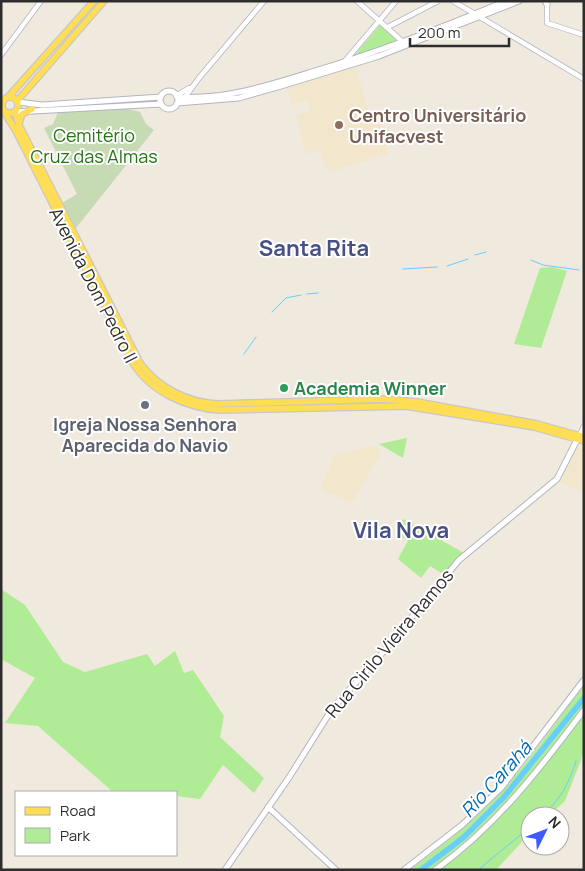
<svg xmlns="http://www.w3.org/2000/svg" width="585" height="871" font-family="Manrope,sans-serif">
	<rect width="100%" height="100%" fill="#f0e9de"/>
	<path fill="#f2e7cc" d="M356 67 370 117 377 113 388 154 328 173 320 150 306 154 296 115 310 111 307 100 292 104 287 87Z
		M577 445 584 447V493L558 481Z
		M375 446 382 452 352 503 320 489 335 454Z"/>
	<path fill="#b0eb96" d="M381 24 397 41 353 57Z
		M552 267 567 271 541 348 514 344 540 268Z
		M407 438 403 458 379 444Z
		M403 519 464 553 443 574 430 566 421 578 398 559 408 541 396 533Z
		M1 589 25 605 63 662 85 672 147 654 155 666 175 651 184 673 193 670 224 716 220 737 264 778 254 793 223 765 200 799 176 796V792H113L38 726 5 723 35 678 1 659Z
		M584 684V706L532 775 480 829 431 870H410C437 849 465 828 489 804 525 768 554 725 584 684Z
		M584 710V751L581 760 565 801 548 816H530V833L496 870H435L502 813Z"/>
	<path fill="#c6dbb4" d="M120 107 140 112 146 124 154 130 76 228 74 227 62 203 77 194 44 128 53 124 59 110Z"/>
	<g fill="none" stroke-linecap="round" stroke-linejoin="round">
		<path stroke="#68cffb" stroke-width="1" d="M475 255 486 252
			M531 260 543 265 579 270
			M447 266 468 259
			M403 269 437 267
			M307 294 318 293
			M272 312 286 298 301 295
			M244 354 256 337
			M542 816C560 799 569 785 576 761
			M478 870 530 827"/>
		<path stroke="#68cffb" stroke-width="5.5" d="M421 870 464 837 504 797 584 698"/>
		<g stroke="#b2b4c2" stroke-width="6">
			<path id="tertiary" d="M357 1 403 42
				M453 1 584 79
				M547 1V23L584 35
				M388 27 438 1
				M1 55 41 1
				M345 61 396 1
				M176 96 189 88
				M183 100 199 78 264 1
				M580 435 584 426"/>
		</g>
		<g stroke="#b2b4c2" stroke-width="7">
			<path id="secondary" d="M545 1 547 4
				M160 100a9 9 0 1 1 18 0a9 9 0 1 1-18 0Z
				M177 97C224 100 267 86 312 72 378 52 442 28 506 1
				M18 102 42 105 161 97
				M177 103 239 98 281 86 379 56 519 1
				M15 112 161 104
				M268 807 336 870
				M225 870 290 776 332 709 384 651 459 560 557 479 579 436
				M404 870 462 825 501 788 584 680
				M435 870C496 826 539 770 584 710"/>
		</g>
		<g stroke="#c8c8c8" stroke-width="8">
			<path id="primary" d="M9 96 94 1
				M2 105a8 8 0 1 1 16 0a8 8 0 1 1-16 0Z
				M18 100 104 1
				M1 107 16 131 133 363C151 392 187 408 220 410L406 406 534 427 584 441
				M15 112 19 125 140 363C157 387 188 403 218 404L384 399 417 402 537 424 584 437
				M19 123 22 114 32 109"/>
		</g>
		<use href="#tertiary" stroke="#fff" stroke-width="4.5"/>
		<use href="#secondary" stroke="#fff" stroke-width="5"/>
		<use href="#primary" stroke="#ffdd54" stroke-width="5.5"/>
	</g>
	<circle fill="#8d6e63" stroke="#fff" stroke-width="2" cx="339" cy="125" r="5"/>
	<circle fill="#2e9e5b" stroke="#fff" stroke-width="2" cx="284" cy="388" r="5"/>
	<circle fill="#6b7280" stroke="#fff" stroke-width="2" cx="145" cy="405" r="5"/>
	<g text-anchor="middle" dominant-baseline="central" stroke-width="4" stroke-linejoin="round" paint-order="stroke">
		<g font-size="18" font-weight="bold" fill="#785e54" stroke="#fff" text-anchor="start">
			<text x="349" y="115">Centro Universitário<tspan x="349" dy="21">Unifacvest</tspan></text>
		</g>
		<g font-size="18" fill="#247413" stroke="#fff">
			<text x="94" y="135">Cemitério<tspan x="94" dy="21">Cruz das Almas</tspan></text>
		</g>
		<g font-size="18" fill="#2d2d2d" stroke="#fff">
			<text transform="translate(94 285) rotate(63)">Avenida Dom Pedro II</text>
			<text transform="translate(389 643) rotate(-50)">Rua Cirilo Vieira Ramos</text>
		</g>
		<g font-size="18" font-weight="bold" fill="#27864d" stroke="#fff" text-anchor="start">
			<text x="294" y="388">Academia Winner</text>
		</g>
		<g font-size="18" font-weight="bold" fill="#5b616d" stroke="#fff">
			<text x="145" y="424">Igreja Nossa Senhora<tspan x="145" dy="21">Aparecida do Navio</tspan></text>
		</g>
		<g font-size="19" font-style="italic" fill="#006cae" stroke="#fff">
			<text transform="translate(496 779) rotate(-48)">Rio Carahá</text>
		</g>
		<g font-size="22" font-weight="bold" fill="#485083" stroke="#fff">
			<text x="314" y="248">Santa Rita</text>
			<text x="401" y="530">Vila Nova</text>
		</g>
	</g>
	<rect width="585" height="871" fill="none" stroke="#2d2d2d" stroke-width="5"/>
	<rect x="15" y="791" width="162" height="65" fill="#ffffff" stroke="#ababab"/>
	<rect x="25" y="807" width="25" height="8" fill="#ffdd54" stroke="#ababab"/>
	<text x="60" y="816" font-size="15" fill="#2d2d2d">Road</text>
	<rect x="25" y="828" width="25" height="15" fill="#b0eb96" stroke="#ababab"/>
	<text x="60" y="841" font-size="15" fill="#2d2d2d">Park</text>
	<g transform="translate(545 831) rotate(48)"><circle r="24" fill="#ffffff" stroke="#ababab"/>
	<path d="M0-4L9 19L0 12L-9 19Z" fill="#3c5aff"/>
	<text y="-8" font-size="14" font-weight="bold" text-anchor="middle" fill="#2d2d2d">N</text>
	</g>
	<path d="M410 38v8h99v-8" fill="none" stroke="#2d2d2d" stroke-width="2.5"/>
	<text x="418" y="38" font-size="15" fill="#2d2d2d" stroke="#ffffff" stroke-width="4" paint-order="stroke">200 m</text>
</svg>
